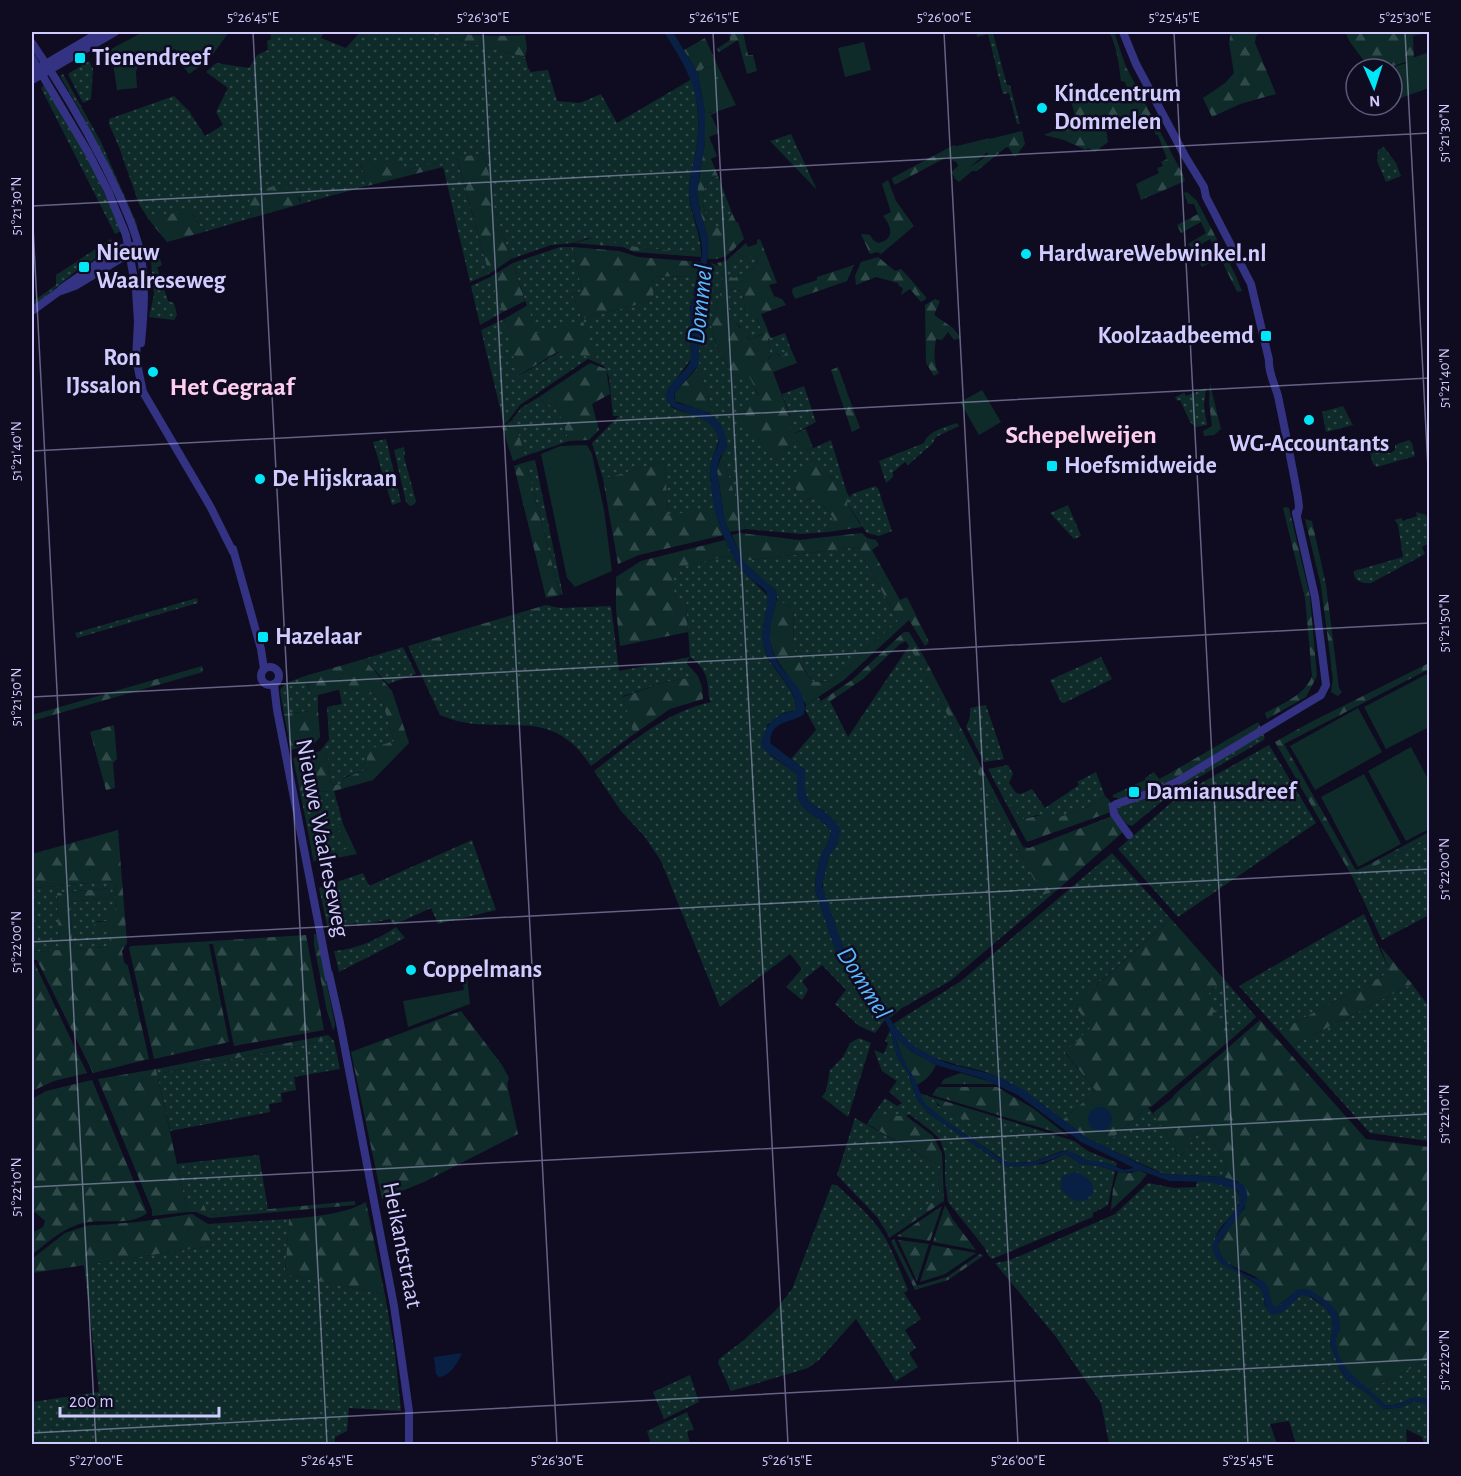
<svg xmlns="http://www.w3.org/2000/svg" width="1461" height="1476" font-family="'Alegreya Sans',sans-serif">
	<defs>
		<pattern id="grass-dots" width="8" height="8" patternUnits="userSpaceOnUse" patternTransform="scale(1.5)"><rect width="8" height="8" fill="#0e2b29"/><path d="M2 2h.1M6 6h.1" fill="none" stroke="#304949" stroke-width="1.8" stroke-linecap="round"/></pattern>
		<pattern id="forest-firs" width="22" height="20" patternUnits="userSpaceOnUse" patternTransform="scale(1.5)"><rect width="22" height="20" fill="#0e2b29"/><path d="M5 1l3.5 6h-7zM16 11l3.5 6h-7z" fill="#304949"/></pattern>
	</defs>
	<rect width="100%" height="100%" fill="#0f0c21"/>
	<path fill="url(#grass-dots)" d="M270 32H324L321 38 346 48 360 32H408L438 35 525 57 528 68 531 72 548 70 557 101 580 103 601 94 617 123 692 79C699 104 700 132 695 157 693 168 689 178 689 189 688 211 701 231 701 253L642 248 588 238 573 243 551 245 511 259 494 207 492 184 483 153 457 159 489 274 470 282 445 175 443 167 436 163 405 170 402 159 361 165 367 186 301 204 300 198 282 187 250 212 251 218 204 232 193 214 188 210 149 220 139 204 119 147 109 124V119L174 96 189 111 205 136 223 125 216 112 228 88 206 72 216 63 249 68 257 55 268 50 267 41 271 39Z
		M976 32 993 33 1007 85H1010L1020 124H1017L1009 93 1003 94 988 34 977 37Z
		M89 61 93 69 91 99 83 103 68 74Z
		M63 74 101 142 138 227 136 228C115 175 89 125 60 76Z
		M44 85 92 166 121 231 115 234 41 88Z
		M791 134 817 190 770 141Z
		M1384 147 1396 163 1401 176 1386 182 1377 161 1378 150Z
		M718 176 732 213 728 215V226C713 235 703 213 703 200 703 194 705 187 706 181Z
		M111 239 113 248 81 267 32 307V302L56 285V275Z
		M560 247H573L582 291 572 294 582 319 654 300 652 276 697 277 690 308 691 359 667 392 671 407C682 413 695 413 706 420 731 439 710 450 710 471 709 483 714 496 716 508L668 516 665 461 603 479 592 443 619 416H613L609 377 604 366 588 359 520 405 508 421 504 424 481 330 504 319 519 376 559 352 536 334 513 263Z
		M737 254 748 258 755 256 758 263 752 269 734 278 726 275 731 260Z
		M160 259 162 265 157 267 168 301 174 303 177 315 174 320 149 317 154 295 151 261Z
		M711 263 720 266C730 288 709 309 712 330 714 344 725 361 731 374L734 376 750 378 759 397 738 416 775 460 797 440 807 451 831 440 847 493 834 478 827 476 806 501 815 495 834 519 826 527 828 532 801 534 745 529 722 454 727 447 725 436 713 416 702 378 696 369 699 359 698 321 703 283H709C713 278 714 269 711 263Z
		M490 277 503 312 480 325 471 286Z
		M730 289 743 291 745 312 754 315 764 333 750 340C740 323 721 315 730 289Z
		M785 333 790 347 788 352 781 356 776 353 767 359 766 357 770 350 768 339Z
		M804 386 816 422 793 434 785 421 791 418 782 394Z
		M1206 388 1204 406 1207 425 1196 427 1190 422 1180 400 1177 401 1175 397 1184 393 1186 396Z
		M539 397 546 406 556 403 569 441 525 456 517 428 512 420 521 408Z
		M1343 406 1353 425 1326 432 1322 412Z
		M957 423 959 426 936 437 932 444 908 465 905 462 893 472V477L886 483 879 461 924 443C929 430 946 427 957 423Z
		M386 439 401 502 392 505 373 442Z
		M1409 440 1412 443 1415 456 1377 467 1373 464 1370 453 1383 449 1386 453H1391L1395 450V445Z
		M404 447 405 454 404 457 416 501 415 504 410 506 406 502 394 450Z
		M535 460 563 595 560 594 526 462Z
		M875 486 878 488 892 531 879 536 867 533 846 502 852 494Z
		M1068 505 1081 536 1074 539 1050 513Z
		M1416 512 1426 515 1429 521V530L1427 532 1430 543 1422 547 1425 554 1371 583C1362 584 1353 581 1354 571L1403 557 1398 525 1395 520 1401 518 1403 521 1417 516Z
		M858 547 898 621 832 681 813 682 798 660 793 647 794 613 791 608 777 599 776 591 750 569 743 561Z
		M728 556 735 560 743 571 768 596C768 613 759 629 764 648 770 671 796 685 796 710L783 713 767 725 770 755 798 775C798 781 796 789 798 794 804 812 820 817 831 830 831 838 828 842 824 849 818 860 815 877 815 890L837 954 871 998 885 1020 875 1033 859 1026 835 1004 846 990 822 965 802 981 808 990 802 1000 786 987 802 969 790 954 720 1007 661 861 645 837 621 811 594 771C631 743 665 712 711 702 708 697 709 693 708 687 707 674 701 664 690 657L686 663 698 676 665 682 623 696 634 734 591 766C548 699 499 741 440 715L410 651 547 609 546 605 560 608 611 606 619 671 690 657 686 600 675 602 672 569Z
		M197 598 198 603 191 605 91 634 77 638 75 633Z
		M909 646 934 689 1042 895 1056 891 950 981 902 1008 890 1018 877 993 844 950 823 891V880L829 856 838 843 824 811 814 806 808 801 805 791V770L791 759 816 730 805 709 806 705 818 697 823 705 830 701 848 737Z
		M403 647 416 674 388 684 364 659Z
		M1101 657 1112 679 1064 703 1061 702 1050 680Z
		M305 676 309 690 315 696 318 695V710L284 714 280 690 286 683Z
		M349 687 365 694H373L383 704 394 741 368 769 344 777 341 784 331 785 327 754 320 751 329 740 327 707 342 704 339 689Z
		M986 705 1004 759 984 762 966 727 970 717V708Z
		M1263 734 1265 738 1262 741 1173 792 1132 826 1127 824 1117 812 1118 807 1169 788Z
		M1269 745 1316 823 1178 917 1118 849 1180 795Z
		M1008 765 1013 774 1009 783 1016 793 1021 794 1032 789 1045 808 1079 785 1077 782 1096 772 1105 796 1092 805 1063 816 1052 818 1037 815 1023 819 1019 817 1012 805H1007L988 769Z
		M334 791 343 824 308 831 300 792Z
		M340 831 348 849 321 855 314 862 313 859 318 853 316 836Z
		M1429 837V915L1382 940 1353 878Z
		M472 840 496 910 438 924 431 908 394 925 390 919 358 926 356 923 328 929 319 888 363 873 369 886Z
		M1112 853 1171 919 1095 986 1076 1008 1092 1027 1065 1053 1096 1091 1063 1120C1042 1104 1023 1088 998 1077 971 1065 940 1065 915 1047 906 1041 900 1032 893 1024L961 981Z
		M115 881 117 912 109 921H96L109 932 112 947 73 949 70 902 111 898 110 888 57 893 59 950 32 952V888Z
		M1364 914 1390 972 1279 1031 1239 986Z
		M396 927 405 938 339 972 334 951C357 949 377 940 396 927Z
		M1224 979 1256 1017 1235 1036 1212 1014 1207 995Z
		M1412 984 1429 1007V1141L1370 1133 1292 1046Z
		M890 1030 897 1057 908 1073 916 1098 928 1113 1005 1166 1043 1164 1066 1154 1080 1164 1099 1166 1115 1171 1108 1205 1093 1213V1217L992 1259 988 1255 984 1247 948 1202 945 1179V1155L940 1139 930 1130 909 1114 906 1116H872L885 1098 897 1106 902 1103 889 1092 897 1081 882 1071 874 1050 884 1054 888 1043 885 1041Z
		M859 1038 871 1043 848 1117 822 1097 826 1091 830 1070 843 1057 850 1043Z
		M332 1039 334 1041 340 1069 294 1077 296 1090 281 1093 282 1102 269 1104 270 1112 170 1131 156 1069 161 1068 163 1073Z
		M919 1093 934 1098 938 1106 975 1120 987 1114 1074 1141 1088 1151 1117 1163 1116 1167 1110 1164 1086 1160 1073 1153 1062 1151 1032 1162 1008 1163 941 1118 924 1103Z
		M1148 1107 1165 1131 1175 1151 1181 1156 1198 1132C1211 1142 1234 1158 1223 1177L1164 1174 1103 1146Z
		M855 1118 941 1167 938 1176 940 1197 887 1233 877 1217 837 1175Z
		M259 1155 268 1209 208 1215 186 1205 177 1164Z
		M1197 1181C1211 1182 1247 1183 1238 1205 1234 1217 1220 1224 1216 1236 1214 1242 1216 1252 1217 1259 1228 1270 1259 1281 1263 1293 1264 1297 1264 1303 1265 1307L1292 1302 1301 1295H1307L1325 1307 1332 1318 1333 1329 1330 1343 1340 1370 1347 1380 1367 1393 1383 1409 1399 1408 1415 1401 1429 1405V1444H1424L1422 1437 1406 1429 1407 1444H1364L1363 1443 1296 1444 1289 1421 1270 1424 1277 1444H1109L1101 1403 1056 1337 995 1263 1007 1261 1027 1253 1115 1214 1148 1183 1174 1188 1196 1187Z
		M832 1184 838 1186C852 1200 868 1213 880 1230 892 1247 900 1271 908 1290L904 1293 921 1319 905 1330 916 1348 909 1353 918 1367 896 1381 856 1319 819 1360 808 1368 731 1391 718 1363 719 1359 744 1340 776 1310 792 1289Z
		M289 1219 285 1274 385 1295 395 1353 401 1411 349 1408 347 1431 335 1437V1444H32V1402L99 1392 84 1265 211 1246 208 1224Z
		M1429 1359V1400C1410 1392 1404 1407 1385 1405L1369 1390Z
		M690 1375 699 1402 664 1419 653 1392Z
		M687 1412 694 1430 687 1431 690 1444H651L647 1431Z"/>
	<path fill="url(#forest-firs)" fill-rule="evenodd" d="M408 32C447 31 486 38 525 35L527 49 525 57 438 35Z
		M729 32H743L748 55H753L757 71 747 74 738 40 719 52 717 49 730 40Z
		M1106 32H1114L1126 67 1183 175 1185 181 1141 200 1136 184 1159 173 1157 168 1163 166 1161 162 1167 159 1158 135H1156L1150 124 1142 126 1138 117 1133 119 1131 117 1110 126 1075 115 1071 101 1073 96 1117 95 1128 90 1125 82 1121 81C1119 64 1117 48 1110 33Z
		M1231 32H1260L1256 36 1255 43 1276 94 1240 104 1212 117 1203 98 1225 83 1234 73 1229 43Z
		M1345 32H1430L1413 36 1414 59 1385 69H1370L1350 42Z
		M705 38 724 80 714 79 711 67 706 66 698 74 684 50Z
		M716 112 711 115 719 133 709 137 717 156 711 159 718 176 706 181C702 199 700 217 718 228L728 226V215L732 213 736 222H738L744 239C731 251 728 260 708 259V238L700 211 697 193 705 141V113Z
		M1073 121 1106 129 1108 142 1095 152 1088 148 1086 150 1064 140 1044 135C1054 129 1067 132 1073 121Z
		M1022 131 1025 144 1015 157 1008 147 1005 148 977 171H972L959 182 954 178C965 168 977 165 988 154L985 140Z
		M954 145 957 147 959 164 947 157 894 185 892 178Z
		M483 153 492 184 494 207 511 259 489 274 457 158Z
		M402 157 405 170 436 163 443 167 367 186 361 164Z
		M888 180 896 201 914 226 881 254 877 252 870 254 861 234 870 235 873 240 878 243C895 240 892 226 883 216L891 212 882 184Z
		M277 185 296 192 301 204 251 218 249 202 252 193Z
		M1187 192 1197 201 1235 274 1242 291 1237 292 1220 257 1202 267 1198 261 1216 250 1210 239 1192 250 1188 244 1206 233 1201 222 1181 233 1177 225 1198 214 1194 204H1188L1184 193Z
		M185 210H190L204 232 167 242 149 220Z
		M593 238 642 248 701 253V257L634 252 623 247 573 243Z
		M760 239 777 283 769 285 774 296 782 299 786 305 761 314 771 338 768 339 770 350 766 357 768 359 776 353 779 356 784 355 790 347 797 363 773 372 791 419 786 421 793 434 806 429 813 448 807 451 797 440 775 460 737 416 759 396 750 378H737L731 374C725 360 715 345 712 331 708 309 734 283 717 263L726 261 746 243 748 247 757 244V240ZM737 254 748 258 755 256 758 263 752 269 734 278 726 275 731 260ZM730 289 743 291 745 313C759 316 758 322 763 334L750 340 748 338 747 332 739 327 732 314 728 311V301Z
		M573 247 619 251 638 257 701 262 697 277 652 276 654 300 582 319 572 294 582 291Z
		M878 257 895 271 901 269 904 272 926 297V299L921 302 910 289 901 295 903 288 899 286 898 283 876 277 856 285 855 276 861 262Z
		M513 263 525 301 503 312 490 277Z
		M854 265 847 281 795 299 792 292 793 288 817 280V277Z
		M935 299 940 301 934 315 953 328 961 338 954 340 948 332 942 340 936 339C934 350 933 364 939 373L934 376 926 363 925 305Z
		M528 305 536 333 583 322 597 358 557 352 518 376 504 319Z
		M590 363 606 369 610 394 592 404 599 430 589 440 569 441 556 403 546 406 539 397Z
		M838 367 860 428 852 432 831 370Z
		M696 369 702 378 713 416 709 413 675 401V393Z
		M1210 384 1221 429 1214 435 1204 436 1203 431 1212 426 1209 403Z
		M512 420 517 428 525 456 513 461 502 427Z
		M722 454 745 529 730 532 725 522 717 471Z
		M665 461 668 515 716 508 718 521 724 535 639 555 618 564 603 479Z
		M526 462 560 595 546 598 514 466Z
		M815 462 827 476 838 480 849 496 847 504 862 527 828 532 826 527 834 519 815 495 805 501 791 482Z
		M1286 507 1289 508 1310 597 1317 676 1306 697 1267 719 1265 713C1282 704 1305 695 1312 676L1305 598 1283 508Z
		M1305 519 1312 521 1326 585 1339 688 1342 692 1338 696 1331 692 1333 679 1321 586Z
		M740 533 799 540 862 533 867 538 876 540 879 545 872 550 900 600 907 597 929 642 925 646 909 620 844 680 806 705C797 680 772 665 770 637 769 624 774 612 777 599L794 610C793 645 790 653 813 682L832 681 898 621 858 547 743 561 732 535Z
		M725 540 735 560 728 556 673 569 675 602 686 599 688 632 620 646 616 609V577L641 561Z
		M546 605 547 609 410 651 408 646Z
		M904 632H909L924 657 1023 847 1029 848 1112 816 1123 830 1122 833 1056 891 1042 895 934 689 906 641 900 644 863 679 823 706 821 701 852 680Z
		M364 659 392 691 409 743 373 780 334 791 300 792 293 758 321 751 327 754 331 785 341 784 344 778 368 769 366 750 394 741 383 704 373 694H365L349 687 315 696 311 694 305 676Z
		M1429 663V669L1284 744 1355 869 1357 870 1368 865 1429 832V837L1353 878 1275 742 1309 723Z
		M202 666 203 672 32 721V715Z
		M698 676 702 687 703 699 670 709 634 734 623 697 665 682Z
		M318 710 320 737 315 743 291 750 284 714Z
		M1258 722 1261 728 1168 782 1120 799 1113 797V795L1145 780V778L1154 772 1159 779 1165 776Z
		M114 725 117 759 113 763 115 788 106 790 90 732Z
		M1105 796 1110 801 1111 812 1027 842 1007 805H1012L1019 817 1023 819 1042 815 1052 818 1063 816 1092 805Z
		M343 824 357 854 316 862 321 855 347 849V847L340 831 316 836 318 853 313 859 308 831Z
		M118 830 127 943 122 951 124 962 128 966 149 1059 93 1073 37 960H33L87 1073 54 1081 32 1091V952L59 950 57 893 110 888 111 898 70 902 73 949 111 947 109 932 94 931V922L109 921V913L117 912 115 881 32 888V854Z
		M1171 919 1224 979 1207 995 1218 1008 1212 1014 1235 1036 1151 1107H1148L1103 1146 1087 1138 1063 1120 1096 1091 1065 1052 1091 1027 1074 1005Z
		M314 934H317L335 1025 333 1030 327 1011 314 945Z
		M306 935 324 1030 234 1046 213 944H209L229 1042 154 1059 129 948 131 946Z
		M1380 946 1412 984 1292 1046 1279 1031 1390 972Z
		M461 1011 502 1065 509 1078 507 1084 518 1134 424 1182 382 1199 351 1052Z
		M1260 1020 1366 1139 1429 1147V1359L1369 1390C1354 1380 1333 1359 1336 1339 1337 1330 1343 1322 1336 1312 1330 1303 1314 1295 1305 1289 1291 1290 1287 1303 1274 1307 1268 1299 1270 1291 1262 1282 1248 1268 1220 1270 1218 1244L1236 1218 1245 1208 1239 1182 1223 1177C1234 1158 1211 1142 1198 1132L1181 1156C1171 1149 1170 1140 1164 1130 1160 1124 1156 1120 1153 1113L1171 1099 1177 1092Z
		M328 1035 332 1039 162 1073 161 1068Z
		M895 1036 912 1052 936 1065C931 1075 926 1080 917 1085L903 1059Z
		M156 1069 186 1205 203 1203 208 1215 355 1201V1205L210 1218 196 1212H188L152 1216V1210L98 1079Z
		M961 1073 998 1084H941L944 1079Z
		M92 1080 147 1213C131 1226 107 1219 88 1222 65 1226 49 1241 32 1255V1233L43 1227 45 1221 36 1213 32 1212V1099L46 1091Z
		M938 1087H997L1034 1109 1068 1136 932 1095Z
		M934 1098 987 1114C983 1117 978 1120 973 1120 959 1121 940 1110 934 1098Z
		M872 1116H906L933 1136 942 1153 944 1201 889 1238 887 1233 940 1197 938 1176 941 1167 867 1124Z
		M1139 1170 1147 1174 1140 1183 1111 1210 1113 1189 1118 1172 1130 1173Z
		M366 1202 385 1295 285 1274 289 1219C315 1216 343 1215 366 1202Z
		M945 1205 953 1220 976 1250 933 1242Z
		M942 1206 930 1241 897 1236Z
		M192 1214 208 1224 211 1246 32 1273V1259L65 1233 86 1226 138 1222Z
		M894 1239 917 1286 947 1277 980 1254 983 1256 948 1280 915 1290 891 1241Z
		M898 1240 929 1244 917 1281Z
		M932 1245 976 1253 945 1274 920 1282Z"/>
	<path fill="#0e2b29" d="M143 32H229L208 61 189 74 181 64 175 49 138 65 136 72 137 88 117 90 111 49Z
		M864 42 871 70 845 77 838 48Z
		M1427 53 1429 65V88L1398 99 1392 92V69H1386L1407 63 1406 60Z
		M706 66 711 67 714 79 724 80 736 105 716 112 705 113 698 74Z
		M989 138 991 149 956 179 951 172 958 166 953 147Z
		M982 390 1001 422 979 435 960 402Z
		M587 445 592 454 604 510 612 571 575 587 567 578 541 454 560 446Z
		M1429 673V727L1386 749 1364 707Z
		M1358 708 1382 752 1315 790 1290 746Z
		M1411 747 1429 781V829L1406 841 1368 771Z
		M1364 774 1401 844 1358 867 1321 797Z
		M467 976 470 1004 408 1027 403 1001 464 990 462 977Z"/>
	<path fill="#082044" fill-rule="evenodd" d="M664 32H673L698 74 705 113V141L697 193 700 211 708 238 709 251 699 303V364L675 393 674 398 677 403C704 410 725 414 727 447L720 457 717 471 725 522 744 562 776 591C778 600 775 606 773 615 769 629 769 643 775 657 784 678 809 688 804 714 791 724 771 719 770 743L805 770V791L808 801 830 816 839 826 840 831 838 843 829 856 822 886 842 944 849 958 877 993 893 1024 909 1042 922 1051 946 1063 994 1075 1024 1090 1087 1138 1151 1169 1164 1174 1223 1177 1244 1185C1257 1204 1227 1227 1218 1244 1219 1262 1239 1272 1254 1278 1260 1280 1258 1278 1263 1281 1272 1288 1268 1299 1274 1307L1280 1305 1298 1289H1306L1312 1291 1328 1302 1336 1311 1339 1319 1340 1330 1336 1336V1343L1338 1354 1347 1370 1386 1405C1405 1407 1408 1392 1429 1400V1405L1415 1401 1399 1408 1383 1409 1367 1393 1347 1380 1340 1370 1330 1343 1333 1329 1332 1318 1325 1307 1312 1297 1301 1295 1283 1312 1272 1315C1261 1307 1267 1295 1258 1286 1243 1270 1218 1272 1212 1248L1216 1236 1239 1205V1194L1237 1190 1210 1182 1169 1181 1139 1170 1123 1173 1099 1166 1080 1164 1066 1154C1046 1162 1028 1169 1005 1166L928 1113 916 1098 908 1073 897 1057 890 1030 883 1016 837 954 815 890C815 877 818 860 824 849 828 842 831 838 831 830 820 817 801 813 797 795 796 789 798 781 797 775L761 747C762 732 768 722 782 714 786 712 791 712 796 710 797 682 764 668 762 638 762 628 770 598 767 593 762 585 750 580 744 572 732 559 725 540 719 524 714 512 709 479 710 466 711 452 724 447 716 432 704 410 668 414 666 398 665 381 691 373 691 356 692 340 688 323 691 306 694 287 702 268 702 248 701 229 689 211 689 191 689 175 696 158 697 142 703 94 688 70 664 32ZM895 1037 912 1052 936 1065 981 1078 1018 1095 1081 1142 1134 1168 1124 1170 1103 1162 1086 1160 1067 1150 1032 1162 1021 1163H1008L998 1157 942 1118 924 1103 915 1079 903 1059Z
		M1088 1119a12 12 0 1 1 24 0a12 12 0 1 1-24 0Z
		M1076 1172C1086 1177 1094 1179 1093 1193 1083 1207 1068 1200 1061 1188L1062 1176Z
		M462 1353C458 1363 450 1376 439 1377L436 1374 434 1357Z"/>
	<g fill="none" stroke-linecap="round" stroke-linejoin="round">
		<path stroke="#343383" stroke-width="8" d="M1123 32 1136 64 1185 156 1204 187 1206 197 1251 284 1269 360C1268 372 1275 385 1278 396 1285 430 1292 464 1298 498L1299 507 1297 516
			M32 43C59 82 83 123 105 166 118 193 133 222 140 251 146 282 144 313 141 343
			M32 58 88 152 108 191 126 235 136 290 138 322 136 359 143 392 210 506 233 552
			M32 72 100 32
			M32 80 115 32
			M61 289 118 249 132 246
			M32 311 58 292 75 286 133 251
			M233 549 261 649 264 669
			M261 676a9 9 0 1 1 18 0a9 9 0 1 1-18 0Z
			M274 685 277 710 329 978
			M1129 835 1114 814 1113 806 1116 804 1162 789 1178 781 1321 695 1326 685 1315 597 1296 513
			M329 974 340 1023 394 1306 409 1411V1444"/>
	</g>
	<path fill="none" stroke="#d0ccff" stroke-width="1.5" stroke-opacity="0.45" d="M253 32 327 1444M483 32 557 1444M713 32 788 1444M944 32 1018 1444M1174 32 1248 1444M1405 32 1430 506M32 206 1430 133M32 207 96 1444M32 451 1430 378M32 697 1430 623M32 942 1430 869M32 1187 1430 1114M32 1433 1430 1359"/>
	<g fill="#00e6f7" stroke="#0f0c21" stroke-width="2">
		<rect x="74" y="52" width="12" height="12" rx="3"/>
		<circle cx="1042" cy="108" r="6"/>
		<circle cx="1026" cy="254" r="6"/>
		<rect x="78" y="261" width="12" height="12" rx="3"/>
		<rect x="1260" y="330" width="12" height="12" rx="3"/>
		<circle cx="153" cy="372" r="6"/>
		<circle cx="1309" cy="420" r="6"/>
		<rect x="1046" y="460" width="12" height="12" rx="3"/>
		<circle cx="260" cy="479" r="6"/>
		<rect x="257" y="631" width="12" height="12" rx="3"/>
		<rect x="1128" y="786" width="12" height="12" rx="3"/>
		<circle cx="411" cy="970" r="6"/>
	</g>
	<g text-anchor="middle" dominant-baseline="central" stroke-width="5" stroke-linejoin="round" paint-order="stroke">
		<g font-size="24" font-weight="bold" fill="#d0ccff" stroke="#0f0c21" text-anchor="start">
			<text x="92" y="58">Tienendreef</text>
			<text x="1054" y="94">Kindcentrum<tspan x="1054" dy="28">Dommelen</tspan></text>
			<text x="96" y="253">Nieuw<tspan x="96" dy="28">Waalreseweg</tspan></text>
			<text x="1038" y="254">HardwareWebwinkel.nl</text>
			<text x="1254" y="336" text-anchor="end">Koolzaadbeemd</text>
			<text x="141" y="358" text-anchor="end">Ron<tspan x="141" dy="28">IJssalon</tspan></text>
			<text x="1309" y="444" text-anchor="middle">WG-Accountants</text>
			<text x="1064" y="466">Hoefsmidweide</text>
			<text x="272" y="479">De Hijskraan</text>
			<text x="275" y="637">Hazelaar</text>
			<text x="1146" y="792">Damianusdreef</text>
			<text x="423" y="970">Coppelmans</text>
		</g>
		<g font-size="24" fill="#d0ccff" stroke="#0f0c21">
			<text transform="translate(322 838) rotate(79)">Nieuwe Waalreseweg</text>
			<text transform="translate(402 1245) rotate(79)">Heikantstraat</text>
		</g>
		<g font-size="26" font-style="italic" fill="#5ab8ff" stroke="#0f0c21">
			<text transform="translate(700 304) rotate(-84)">Dommel</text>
			<text transform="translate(864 983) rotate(58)">Dommel</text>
		</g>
		<g font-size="26" font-weight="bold" fill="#ffceef" stroke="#0f0c21">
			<text x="232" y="387">Het Gegraaf</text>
			<text x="1081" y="435">Schepelweijen</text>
		</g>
	</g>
	<rect width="1461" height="1476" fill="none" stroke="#0f0c21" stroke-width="66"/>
	<g transform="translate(1374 87) rotate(177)"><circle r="28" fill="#0f0c21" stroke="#5c597a" stroke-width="1.5"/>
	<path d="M0-4.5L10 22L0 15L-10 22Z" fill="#00e6f7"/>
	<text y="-9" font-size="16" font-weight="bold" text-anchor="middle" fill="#d0ccff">N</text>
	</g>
	<path d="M60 1407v9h159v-9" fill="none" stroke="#d0ccff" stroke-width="3"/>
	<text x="69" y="1407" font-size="18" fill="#d0ccff" stroke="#0f0c21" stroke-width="4.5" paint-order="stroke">200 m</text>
	<rect x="33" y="33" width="1395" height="1410" fill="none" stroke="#d0ccff" stroke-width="2"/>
	<g font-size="15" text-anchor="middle" fill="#d0ccff">
		<text x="253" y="22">5°26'45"E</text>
		<text x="483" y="22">5°26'30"E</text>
		<text x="714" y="22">5°26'15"E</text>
		<text x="944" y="22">5°26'00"E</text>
		<text x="1174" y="22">5°25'45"E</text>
		<text x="1405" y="22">5°25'30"E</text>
		<text transform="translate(1444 133) rotate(-90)" y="5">51°21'30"N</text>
		<text transform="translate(16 206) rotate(-90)" y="5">51°21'30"N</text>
		<text transform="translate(1444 378) rotate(-90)" y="5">51°21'40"N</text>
		<text transform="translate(16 451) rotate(-90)" y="5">51°21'40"N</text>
		<text transform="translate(1444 623) rotate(-90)" y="5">51°21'50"N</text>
		<text transform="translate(16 697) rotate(-90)" y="5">51°21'50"N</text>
		<text transform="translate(1444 869) rotate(-90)" y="5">51°22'00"N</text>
		<text transform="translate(16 942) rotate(-90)" y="5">51°22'00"N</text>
		<text transform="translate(1444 1114) rotate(-90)" y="5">51°22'10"N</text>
		<text transform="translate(16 1187) rotate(-90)" y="5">51°22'10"N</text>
		<text transform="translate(1444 1360) rotate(-90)" y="5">51°22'20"N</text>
		<text x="96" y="1465">5°27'00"E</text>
		<text x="327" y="1465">5°26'45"E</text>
		<text x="557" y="1465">5°26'30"E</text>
		<text x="787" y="1465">5°26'15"E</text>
		<text x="1018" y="1465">5°26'00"E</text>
		<text x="1248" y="1465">5°25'45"E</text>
	</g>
</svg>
